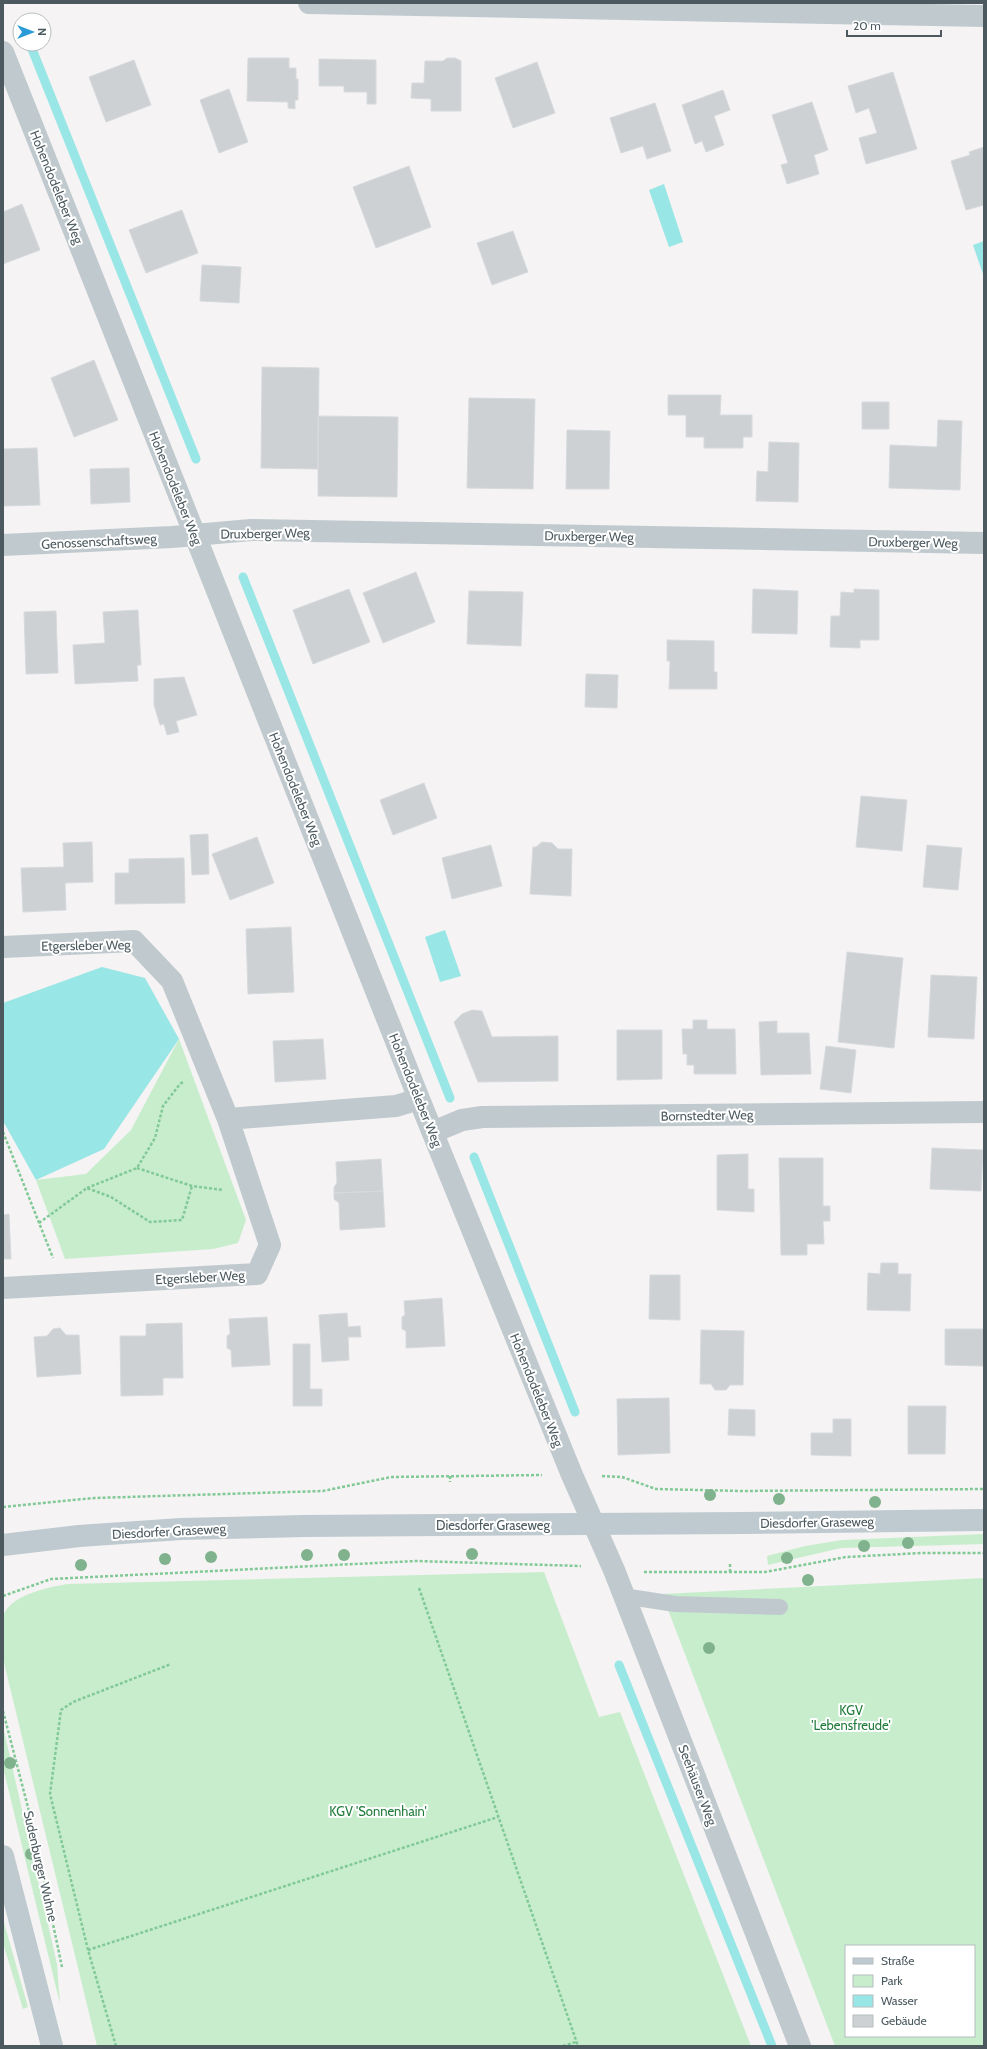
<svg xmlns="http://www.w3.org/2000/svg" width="987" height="2049" font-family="Cabin,sans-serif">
	<rect width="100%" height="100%" fill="#f5f3f3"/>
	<path fill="#c7edcd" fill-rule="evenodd" d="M179 1039 246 1220 238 1243 213 1249 65 1259 36 1180 86 1174 131 1130Z
		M984 1534V1544L841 1548 768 1565 767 1556 805 1546 842 1540Z
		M544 1572 599 1717 620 1712 751 2046H97L5 1667C3 1652 0 1633 3 1618 7 1595 50 1587 68 1584Z
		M984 1578V2046H835L662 1594ZM846 1946H974V2036H846Z
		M3 1726 57 1964 60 2004 3 1767Z
		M3 1919 28 2007 23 2009 3 1943Z"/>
	<path fill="#98e6e5" d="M664 184 683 242 669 247 649 190Z
		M984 241V277L973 245Z
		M445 930 461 976 440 982 425 937Z
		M102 967 145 978 179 1039 104 1149 36 1180 3 1121V1003Z"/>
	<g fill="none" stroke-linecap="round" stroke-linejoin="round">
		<path stroke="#98e6e5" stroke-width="9" d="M30 44 196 459
			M243 577 450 1098
			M474 1157 575 1412
			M619 1665 772 2046"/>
	</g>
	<path fill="#cdd1d4" stroke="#d7dadd" d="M248 58H289V68H296V79H298V100H295V109L288 108V102L247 101Z
		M447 58H455L461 61V111H431V99L411 98 412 83H424L425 61H443Z
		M319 59 376 60V104H367V92H344V86H319Z
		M134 60 151 105 106 122 89 77Z
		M537 62 555 113 513 128 495 78Z
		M893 72 917 149 866 164 859 138 877 133 869 108 856 113 848 86Z
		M229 89 248 142 219 153 200 100Z
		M723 90 730 110 714 116 724 145 706 152 702 141 695 144 682 105Z
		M812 102 828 150 814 155 819 174 787 184 781 165 788 163 772 115Z
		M655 103 671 151 647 159 643 146 621 153 610 118Z
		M984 147V205L966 210 951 161 970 155 969 152Z
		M409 166 431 227 376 248 353 187Z
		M22 204 40 250 3 264V212Z
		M182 210 198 253 146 273 129 230Z
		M513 231 528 272 492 285 477 243Z
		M202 265 241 267 239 303 200 301Z
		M94 360 118 420 74 437 51 378Z
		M262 367 319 368 318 469 261 468Z
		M668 395H721L720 415H752V437H743V448H704V437H686V415H668Z
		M469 398 535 399 533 489 467 488Z
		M862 402H889V429H862Z
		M318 416 398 417 397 497 318 496Z
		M938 420 962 421 960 490 889 488 890 445 937 447Z
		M567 430 610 431 609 489H566Z
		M769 442 799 443 798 502 756 501 757 471 768 472Z
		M37 448 40 505 3 506V449Z
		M129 468 130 502 91 504 90 469Z
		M416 572 435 622 383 643 363 593Z
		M349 589 370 642 313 664 293 610Z
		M753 589 798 591 797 634 752 633Z
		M854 589 879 590V640H860V648L830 647 831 616H840L841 592 854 593Z
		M469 591 523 592 521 646 467 644Z
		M138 610 141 665H137L138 681 75 684 73 645 105 643 103 612Z
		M56 611 58 673 26 674 24 612Z
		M667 640 714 641V672H717V689H669L670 661H667Z
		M586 674 618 675 617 708 585 707Z
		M184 677 197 715 176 721 179 732 167 735 164 724 160 725 154 705V679Z
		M424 783 437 818 393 835 380 800Z
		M861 796 907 800 902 851 856 847Z
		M208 834 209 874 192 875 190 835Z
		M257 837 274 883 230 900 212 854Z
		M92 842 93 882 65 883 66 910 23 912 21 868 64 867 63 843Z
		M542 842 552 843 558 849H572L571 896 530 894 533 847H536Z
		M491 845 502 886 452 899 442 858Z
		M927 845 962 848 958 890 923 887Z
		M184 858 185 903 115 904V873H129V859Z
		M291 927 294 992 248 994 246 929Z
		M847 952 903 958 894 1048 838 1042Z
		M931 975 977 977 974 1039 928 1037Z
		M472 1010 482 1011 492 1037 558 1036V1081L478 1082 454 1022 462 1014Z
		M693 1020H707V1029H735L736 1074H694V1065H687V1054H683L682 1029H693Z
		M777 1021V1033H809L811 1074 761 1075 759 1022Z
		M617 1030H662V1079L617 1080Z
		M323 1039 326 1079 275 1082 273 1041Z
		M826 1046 856 1050 851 1093 820 1089Z
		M932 1148 983 1150 981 1191 930 1189Z
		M748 1154V1189H754V1212L717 1210V1155Z
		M779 1158H823V1206H830V1221H823L824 1244H807V1255H781Z
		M381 1159 383 1191 334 1193V1187L337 1183 336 1162Z
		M383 1191 385 1227 340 1230 339 1203 334 1199V1193Z
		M9 1214 11 1259H3V1215Z
		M881 1263H898V1274H911L910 1311 867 1310 868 1273 880 1274Z
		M650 1275H680V1320L649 1319Z
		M442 1298 445 1346 406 1348V1331L402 1329V1317L405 1315 404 1301Z
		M347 1313 348 1327 360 1326 361 1337H348L349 1360 322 1362 319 1315Z
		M267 1317 270 1365 232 1367 231 1350 227 1348V1336L230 1334 229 1319Z
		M182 1323 183 1378H163V1395L121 1396 120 1336H146V1324Z
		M60 1328 66 1335H79L81 1374 37 1377 34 1337 47 1336 53 1329Z
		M945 1329H984V1366L945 1365Z
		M701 1330 744 1331 743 1385H730L726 1390H715L711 1384H700Z
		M293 1344H310V1389H322V1406H293Z
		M669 1398 670 1453 618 1455 617 1399Z
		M908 1406H946L945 1454H908Z
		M729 1409 755 1410V1436L728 1435Z
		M833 1419H851V1456L811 1455V1433H833Z"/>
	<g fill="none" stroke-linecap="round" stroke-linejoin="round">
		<path stroke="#81c996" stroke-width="2.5" stroke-dasharray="3 2" stroke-linecap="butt" d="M3 1132 53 1258
			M137 1168 192 1186 223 1190
			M87 1188 137 1168 155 1138 163 1106 180 1084 183 1082
			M39 1223 87 1188 111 1197 150 1222 182 1220 192 1186
			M450 1476V1482
			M602 1476 622 1477 656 1489 742 1491 984 1489
			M3 1507 94 1498 323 1491 391 1477 542 1475
			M644 1572H765L846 1557 922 1553H984
			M730 1572V1562
			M419 1588 578 2046
			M3 1596 51 1579 416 1561 581 1566
			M3 1711 31 1819 62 1967
			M88 1950 498 1817
			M116 2046 88 1950 50 1794 61 1710 73 1702 171 1664
			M563 2046 576 2042"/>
		<path stroke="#c0cace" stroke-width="16" d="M623 1596 675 1604 780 1607"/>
		<path stroke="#c0cace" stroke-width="22" d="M309 3 984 16
			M3 52 419 1099 572 1475 614 1570 800 2046
			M3 545 172 537 251 530 984 543
			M3 947 134 941 172 981 228 1119
			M433 1132 462 1120 482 1117 984 1112
			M3 1288 257 1274 270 1245 228 1119 396 1106 419 1099"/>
		<path stroke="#becacf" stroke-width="22" d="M3 1545 79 1536 181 1529 304 1526 743 1523 984 1520
			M3 1856 52 2046"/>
	</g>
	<g fill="#80b28e">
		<circle cx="710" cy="1495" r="6"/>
		<circle cx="779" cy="1499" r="6"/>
		<circle cx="875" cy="1502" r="6"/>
		<circle cx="908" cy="1543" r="6"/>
		<circle cx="864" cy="1546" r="6"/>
		<circle cx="472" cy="1554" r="6"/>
		<circle cx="307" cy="1555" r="6"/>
		<circle cx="344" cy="1555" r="6"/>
		<circle cx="211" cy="1557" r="6"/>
		<circle cx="787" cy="1558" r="6"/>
		<circle cx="165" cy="1559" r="6"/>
		<circle cx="81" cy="1565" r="6"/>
		<circle cx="808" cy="1580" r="6"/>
		<circle cx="709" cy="1648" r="6"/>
		<circle cx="10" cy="1763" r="6"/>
		<circle cx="31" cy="1854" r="6"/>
	</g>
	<g text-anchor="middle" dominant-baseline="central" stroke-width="4" stroke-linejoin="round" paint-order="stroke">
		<g font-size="13" fill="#4c5a5f" stroke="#fff">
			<text transform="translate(57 187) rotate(68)">Hohendodeleber Weg</text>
			<text transform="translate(176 488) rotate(68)">Hohendodeleber Weg</text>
			<text transform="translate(265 533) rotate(-1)">Druxberger Weg</text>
			<text transform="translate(589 536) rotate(1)">Druxberger Weg</text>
			<text transform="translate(99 541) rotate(-3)">Genossenschaftsweg</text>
			<text transform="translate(913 542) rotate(1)">Druxberger Weg</text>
			<text transform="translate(296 789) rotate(68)">Hohendodeleber Weg</text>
			<text transform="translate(86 945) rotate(-1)">Etgersleber Weg</text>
			<text transform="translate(416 1090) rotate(68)">Hohendodeleber Weg</text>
			<text transform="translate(707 1115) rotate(-1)">Bornstedter Weg</text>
			<text transform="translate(200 1277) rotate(-3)">Etgersleber Weg</text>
			<text transform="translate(537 1390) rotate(68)">Hohendodeleber Weg</text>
			<text transform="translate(817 1522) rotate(-1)">Diesdorfer Graseweg</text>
			<text x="493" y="1525">Diesdorfer Graseweg</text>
			<text transform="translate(169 1531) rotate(-3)">Diesdorfer Graseweg</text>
			<text transform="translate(698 1785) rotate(69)">Seehäuser Weg</text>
			<text transform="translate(41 1866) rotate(77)">Sudenburger Wuhne</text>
		</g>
		<g font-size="13" fill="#207c3b" stroke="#fff">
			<text x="851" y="1710">KGV<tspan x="851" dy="15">'Lebensfreude'</tspan></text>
			<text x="378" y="1811">KGV 'Sonnenhain'</text>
		</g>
	</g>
	<rect width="987" height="2049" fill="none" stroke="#4c5a5f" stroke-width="8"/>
	<rect x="845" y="1945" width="130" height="92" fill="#ffffff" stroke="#b7bdbf"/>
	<rect x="853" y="1958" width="20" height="6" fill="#becacf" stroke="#b7bdbf"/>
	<text x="881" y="1965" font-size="12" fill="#4c5a5f">Straße</text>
	<rect x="853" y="1975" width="20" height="12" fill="#c7edcd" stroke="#b7bdbf"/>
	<text x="881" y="1985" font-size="12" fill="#4c5a5f">Park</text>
	<rect x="853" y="1995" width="20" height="12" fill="#98e6e5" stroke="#b7bdbf"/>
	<text x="881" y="2005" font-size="12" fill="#4c5a5f">Wasser</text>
	<rect x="853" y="2015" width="20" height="12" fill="#cdd1d4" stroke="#b7bdbf"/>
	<text x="881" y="2025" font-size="12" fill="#4c5a5f">Gebäude</text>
	<g transform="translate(32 32) rotate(90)"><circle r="19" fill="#ffffff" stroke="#b7bdbf"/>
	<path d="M0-3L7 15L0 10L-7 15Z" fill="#2b9bd7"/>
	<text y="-6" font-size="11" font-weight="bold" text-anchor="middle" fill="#4c5a5f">N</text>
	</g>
	<path d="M847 30v6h94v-6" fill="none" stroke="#4c5a5f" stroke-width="2"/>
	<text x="853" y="30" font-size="12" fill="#4c5a5f" stroke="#ffffff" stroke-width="3" paint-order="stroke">20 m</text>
</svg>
